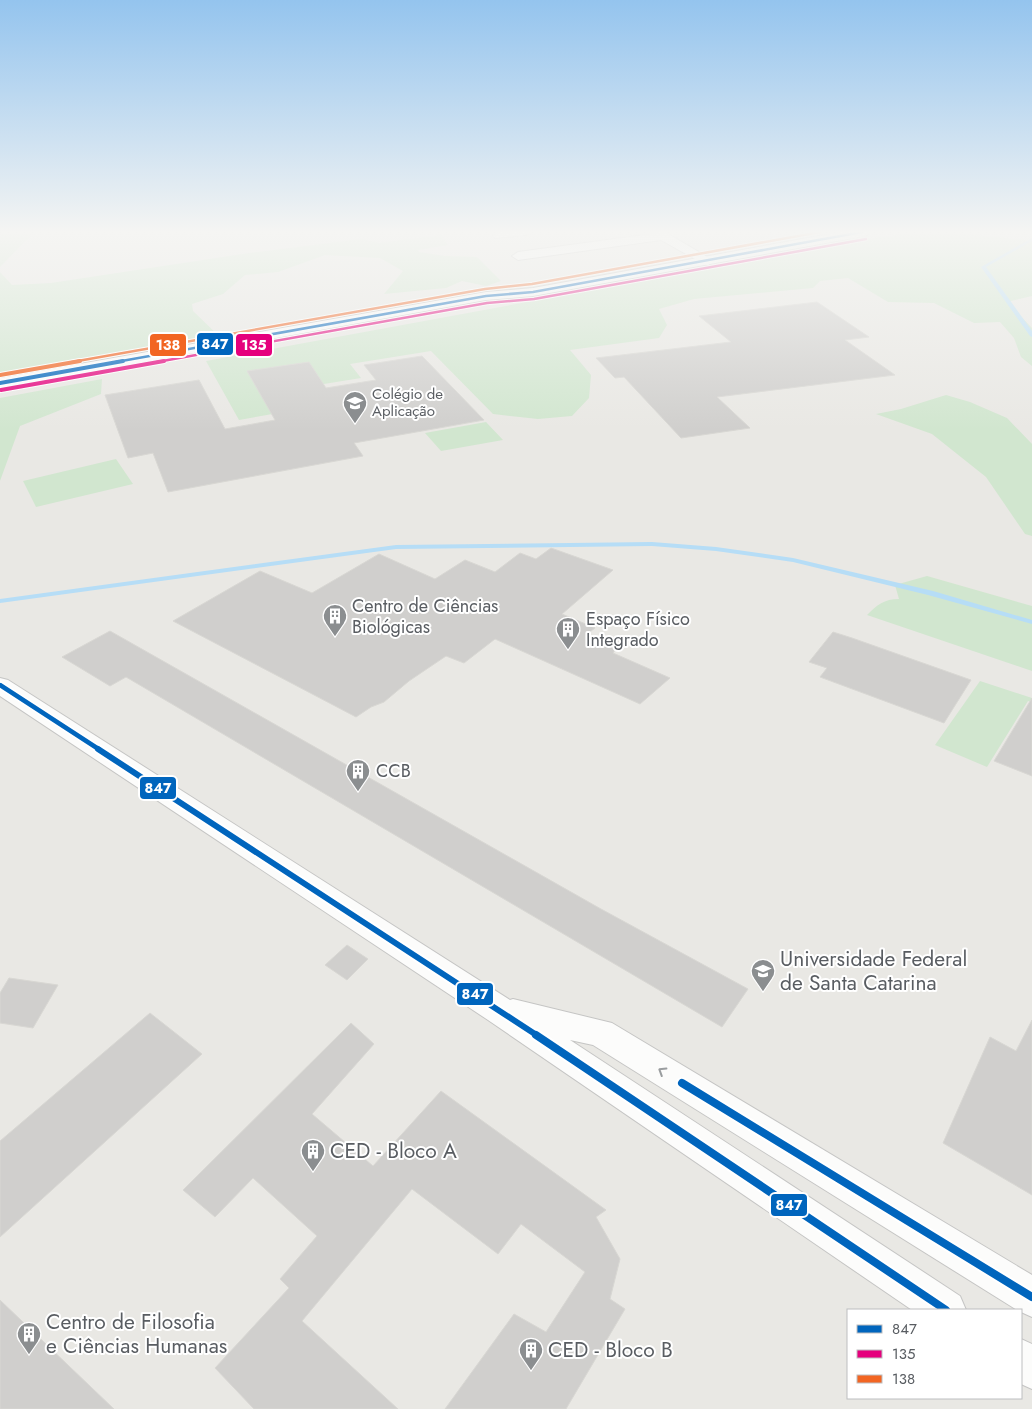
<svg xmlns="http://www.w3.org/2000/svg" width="1032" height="1409" font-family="Jost,sans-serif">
	<rect width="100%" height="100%" fill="#e9e8e4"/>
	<path fill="#d1e6cf" d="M0 232H34L0 267Z
		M916 233 979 235 1032 241V296L1007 302 1032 328V366L1021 357 1014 338 1000 322 974 323 934 303 888 302 848 278 820 281 813 288 694 299 659 309 667 325 659 338 570 350 591 375 589 398 572 416 538 419 493 414 431 351 350 364 361 378 268 393 278 413 239 420 206 361 881 237Z
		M441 235 448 245 418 250 419 252 445 256 477 257 501 281 486 286 462 281 446 288 384 294 403 271 380 258 325 255 278 272 245 275 223 294 192 304 193 311 222 339 0 375V272L12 285 51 283 249 253 361 239 379 243Z
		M102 379 101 394 20 426 0 481V398Z
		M946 395 970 402 1007 418 1032 444V536L1025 534 986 477 932 434 876 414 901 409Z
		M486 422 503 440 441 451 425 433Z
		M116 459 133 484 36 507 23 481Z
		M927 576 1032 606V671L867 615C877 605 884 599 899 599L895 585Z
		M980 681 1032 698V702L1028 701 987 767 935 745Z"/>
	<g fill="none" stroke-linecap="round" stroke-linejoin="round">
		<path fill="#b6ddf6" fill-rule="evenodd" d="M1032 238V241L986 267 1032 331V337L1030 336 981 267Z
			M652 542 716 547 793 558 933 591 1032 620V624L928 595 793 562 716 551 652 546 396 549 0 603V599L396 545Z"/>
	</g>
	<path fill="#d0cfcd" stroke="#d8d7d3" d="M817 302 869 337 845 340 895 375 717 397 750 428 681 438 624 377 615 378 596 358 731 342 699 316Z
		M422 356 484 420 354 443 363 456 168 492 153 453 128 458 105 395 199 380 225 429 275 420 247 371 309 362 326 388 376 380 364 365Z
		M551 548 613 570 562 614 595 628 587 634 617 647 613 653 670 678 640 704 495 639 464 663 446 656 409 681 384 702 371 707 356 717 173 621 260 571 312 593 379 554 435 579 465 560 495 572 520 553 536 559Z
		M110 631 601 909 748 989 722 1027 126 677 110 686 62 657Z
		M833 632 852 638 971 680 944 723 820 677 827 668 809 662Z
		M1032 698V776L994 761Z
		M347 945 368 959 347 980 325 965Z
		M9 978 58 985 33 1028 0 1023V993Z
		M150 1013 202 1054 0 1237V1141Z
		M1032 1020V1195L943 1143 990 1037 1016 1051Z
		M351 1023 374 1044 312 1114 373 1166 441 1091 606 1210 596 1217 620 1259 610 1299 625 1309 566 1409H445L514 1314 546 1332 585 1272 521 1224 498 1254 412 1189 302 1321 398 1409H254L215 1368 289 1288 280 1279 317 1236 253 1178 215 1217 183 1190Z
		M0 1300 114 1409H0Z"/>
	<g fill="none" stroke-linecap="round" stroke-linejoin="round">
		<g stroke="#c5c5c4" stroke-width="2">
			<path id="street" d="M500 232H531L526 235 495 238 493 236 495 234Z
				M651 232H665L714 261 708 265 704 264 661 240 518 260 512 256 518 252 652 234Z
				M0 678 8 680 510 1000 513 999 612 1023 1032 1275V1317L1021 1312V1310H1017L593 1045 570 1040 960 1296 966 1310H912L488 1020 0 696Z
				M1021 1339 1032 1344V1389L1021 1384Z"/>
		</g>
		<g stroke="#c5c5c4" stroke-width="2">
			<path id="secondary" d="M841 232H871L865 236 533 296 486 300 0 388V378L486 292 533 288Z"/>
		</g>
		<use href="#street" fill="#fcfcfb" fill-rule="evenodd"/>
		<use href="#secondary" fill="#fcfcfb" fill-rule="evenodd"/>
		<g stroke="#fff" stroke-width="4.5">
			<path id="bus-1-far4" d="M116 362 486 296 533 292 862 232"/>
		</g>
		<g stroke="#fff" stroke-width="6">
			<path id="bus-1-far3" d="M0 383 123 361"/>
		</g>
		<g stroke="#fff" stroke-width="8">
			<path id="bus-1-far2" d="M0 685 100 750"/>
		</g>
		<g stroke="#fff" stroke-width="10">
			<path id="bus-1-far1" d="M98 749 538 1036"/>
		</g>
		<g stroke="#fff" stroke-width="12">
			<path id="bus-1" d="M536 1035 946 1310
				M682 1083 1032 1297"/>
		</g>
		<g stroke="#fff" stroke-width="4.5">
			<path id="bus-2-far1" d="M157 362 487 303 534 299 866 239"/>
		</g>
		<g stroke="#fff" stroke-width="6">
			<path id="bus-2" d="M1 390 164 361"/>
		</g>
		<g stroke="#fff" stroke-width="4.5">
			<path id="bus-3-far1" d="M72 362 485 289 532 284 820 232"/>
		</g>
		<g stroke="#fff" stroke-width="6">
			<path id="bus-3" d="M0 375 80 361"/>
		</g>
		<use href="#bus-1-far4" stroke="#0065bd" stroke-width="2.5"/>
		<use href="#bus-1-far3" stroke="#0065bd" stroke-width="4"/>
		<use href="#bus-1-far2" stroke="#0065bd" stroke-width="4.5"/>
		<use href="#bus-1-far1" stroke="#0065bd" stroke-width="6"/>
		<use href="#bus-1" stroke="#0065bd" stroke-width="8"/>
		<use href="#bus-2-far1" stroke="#e5007d" stroke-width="2.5"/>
		<use href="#bus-2" stroke="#e5007d" stroke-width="4"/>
		<use href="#bus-3-far1" stroke="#f26522" stroke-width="2.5"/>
		<use href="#bus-3" stroke="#f26522" stroke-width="4"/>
	</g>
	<defs><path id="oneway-chevron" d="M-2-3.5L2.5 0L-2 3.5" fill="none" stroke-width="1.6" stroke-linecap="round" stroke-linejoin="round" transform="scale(1.25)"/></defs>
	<use stroke="#9a9d9f" href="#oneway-chevron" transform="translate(662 1071) rotate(-148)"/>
	<linearGradient id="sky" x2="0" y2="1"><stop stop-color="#94c4ee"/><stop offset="0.54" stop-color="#f5f5f3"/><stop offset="1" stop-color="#f5f5f3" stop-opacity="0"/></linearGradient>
	<rect width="1032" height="430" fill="url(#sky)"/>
	<defs>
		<g id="school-pin" transform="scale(1.25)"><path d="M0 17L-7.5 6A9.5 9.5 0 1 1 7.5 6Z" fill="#8b8e90" stroke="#fff"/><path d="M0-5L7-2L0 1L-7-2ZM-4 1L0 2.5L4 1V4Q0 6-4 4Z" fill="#fff"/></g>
		<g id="building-pin" transform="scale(1.25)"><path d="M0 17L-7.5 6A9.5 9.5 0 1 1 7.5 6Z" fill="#8b8e90" stroke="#fff"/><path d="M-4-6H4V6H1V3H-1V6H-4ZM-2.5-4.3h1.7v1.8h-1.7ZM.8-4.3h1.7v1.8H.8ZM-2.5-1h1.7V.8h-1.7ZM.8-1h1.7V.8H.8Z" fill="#fff"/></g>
		<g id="university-pin" transform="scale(1.25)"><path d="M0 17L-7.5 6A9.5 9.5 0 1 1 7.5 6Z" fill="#8b8e90" stroke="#fff"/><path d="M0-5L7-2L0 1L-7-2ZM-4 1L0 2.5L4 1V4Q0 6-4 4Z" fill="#fff"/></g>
	</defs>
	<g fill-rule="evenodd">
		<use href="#school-pin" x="355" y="403"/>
		<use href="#building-pin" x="335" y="616"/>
		<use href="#building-pin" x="568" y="629"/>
		<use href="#building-pin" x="358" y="771"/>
		<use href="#university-pin" x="763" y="971"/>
		<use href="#building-pin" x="313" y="1151"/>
		<use href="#building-pin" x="29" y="1334"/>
		<use href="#building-pin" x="531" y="1350"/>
	</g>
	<g text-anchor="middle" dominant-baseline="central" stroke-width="4" stroke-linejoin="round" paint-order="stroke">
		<g font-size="15" fill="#595d62" stroke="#fff" text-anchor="start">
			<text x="372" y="394">Colégio de<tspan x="372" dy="17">Aplicação</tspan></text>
		</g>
		<g font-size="18" fill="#595d62" stroke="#fff" text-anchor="start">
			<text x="352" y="606">Centro de Ciências<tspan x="352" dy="21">Biológicas</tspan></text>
			<text x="586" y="619">Espaço Físico<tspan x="586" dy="21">Integrado</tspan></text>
			<text x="376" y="771">CCB</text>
		</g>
		<g font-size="21" fill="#595d62" stroke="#fff" text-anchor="start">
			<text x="780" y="959">Universidade Federal<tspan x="780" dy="24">de Santa Catarina</tspan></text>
			<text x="330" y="1151">CED - Bloco A</text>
			<text x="46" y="1322">Centro de Filosofia<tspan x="46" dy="24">e Ciências Humanas</tspan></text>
			<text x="548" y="1350">CED - Bloco B</text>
		</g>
	</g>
	<g stroke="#fff" stroke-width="2">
		<rect x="196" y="332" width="38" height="24" rx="5" fill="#0065bd"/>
		<rect x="235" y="333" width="38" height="24" rx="5" fill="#e5007d"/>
		<rect x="149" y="333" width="38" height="24" rx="5" fill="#f26522"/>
		<rect x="139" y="776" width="38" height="24" rx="5" fill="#0065bd"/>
		<rect x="456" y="982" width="38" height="24" rx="5" fill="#0065bd"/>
		<rect x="770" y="1193" width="38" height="24" rx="5" fill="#0065bd"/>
	</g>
	<g font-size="14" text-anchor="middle" font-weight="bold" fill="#fff">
		<text x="215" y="349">847</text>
		<text x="254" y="350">135</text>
		<text x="168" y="350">138</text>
		<text x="158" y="793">847</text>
		<text x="475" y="999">847</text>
		<text x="789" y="1210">847</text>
	</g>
	<rect x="847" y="1309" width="175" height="90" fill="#ffffff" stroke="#bdbec0"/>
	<rect x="857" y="1325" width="25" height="8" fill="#0065bd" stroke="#bdbec0"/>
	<text x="892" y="1334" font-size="15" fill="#595d62">847</text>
	<rect x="857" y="1350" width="25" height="8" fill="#e5007d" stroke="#bdbec0"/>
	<text x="892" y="1359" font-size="15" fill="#595d62">135</text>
	<rect x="857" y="1375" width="25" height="8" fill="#f26522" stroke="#bdbec0"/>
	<text x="892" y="1384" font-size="15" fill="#595d62">138</text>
</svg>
